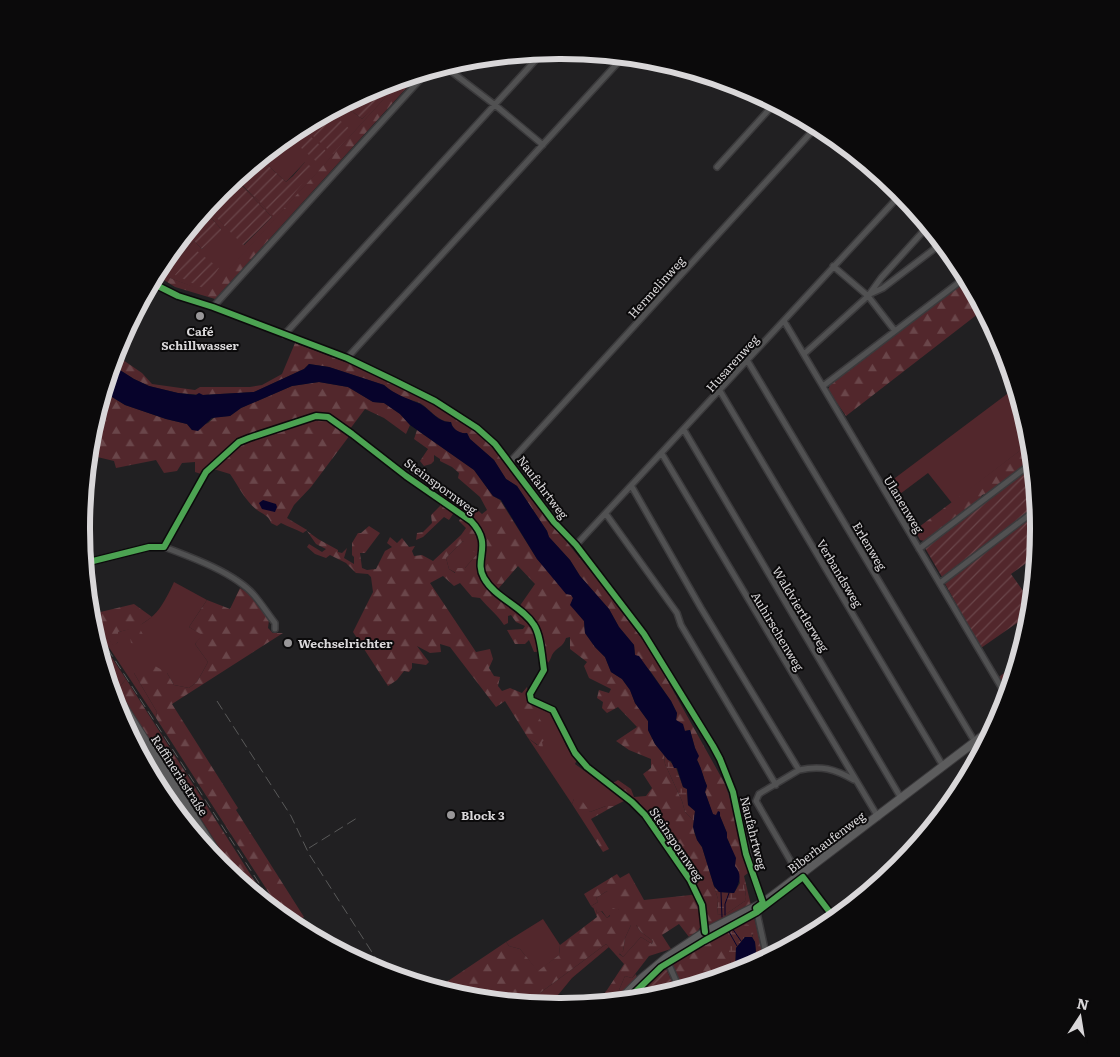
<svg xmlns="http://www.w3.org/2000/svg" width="1120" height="1057" font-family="Literata,serif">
	<defs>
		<pattern id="forest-firs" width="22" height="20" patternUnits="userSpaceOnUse" patternTransform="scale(1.25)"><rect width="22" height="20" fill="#52272c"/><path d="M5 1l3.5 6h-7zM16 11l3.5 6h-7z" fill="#6a464a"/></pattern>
		<pattern id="wetland-marsh" width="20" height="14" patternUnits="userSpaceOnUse" patternTransform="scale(1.25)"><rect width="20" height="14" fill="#52272c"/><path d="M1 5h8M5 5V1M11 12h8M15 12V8" fill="none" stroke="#6a464a"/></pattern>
		<pattern id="garden-furrows" width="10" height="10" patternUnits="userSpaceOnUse" patternTransform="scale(1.25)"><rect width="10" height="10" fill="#52272c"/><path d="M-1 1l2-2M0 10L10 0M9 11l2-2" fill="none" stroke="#6a464a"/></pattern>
	</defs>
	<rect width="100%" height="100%" fill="#212022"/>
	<path fill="#52272c" d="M387 83 394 88 208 293 170 278 158 270 166 273 194 241 202 249 221 229 205 211 207 208 244 245 272 217 235 179 275 216 298 188 305 162 286 182 260 158 294 130 303 126 311 133 332 112 331 111 343 104 362 119 391 87Z
		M1015 388 1029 435 1030 443 952 503 928 473 896 497 887 484Z
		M463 541 479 552 465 568 456 573 449 569 446 558Z
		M174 582 207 600 189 627 203 635 195 644 208 662 197 682 189 688 174 685 167 673H134L157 712 156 718 90 619V611L114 646 118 642V632C152 624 160 612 174 582Z
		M93 629 126 679 119 688V694L101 655Z
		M530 703C570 715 553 737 577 760L575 764 600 782 604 783 626 800 614 806H606L590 812 574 799 572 804 528 738 537 745 542 743 539 718Z
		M607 891 614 895 619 910H615L607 918 602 911 597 913 596 910 597 906 593 908 591 906 598 902 596 898Z
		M543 919 560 945 559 955 538 972 520 949 509 946 506 942Z
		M312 924 324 942 309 934 305 929Z
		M631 925H636L641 932 653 941 652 944 641 937 623 957 619 953 623 951 625 938Z
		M606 944 609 947 572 978 549 1006 525 1004Z
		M636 974 637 978 613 1002 596 1003 607 990 613 993 619 990 625 976 632 978Z"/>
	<path fill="url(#forest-firs)" fill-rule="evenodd" d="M420 73 215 299 175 287 156 275 158 270H160L170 278 208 292 402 79Z
		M967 279 983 310 846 416 828 390 831 382Z
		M121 340 120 355 123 360 142 373 152 384 195 390 200 387H250L262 385 282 374 295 343 348 363 395 384 433 404 475 431 501 456 556 529 597 579 651 651 725 784 734 810 748 873 744 876 751 905 713 924 701 925 698 931 689 937 679 924 662 935 671 949 649 956 632 978 625 976 619 990 613 993 607 990 624 964 606 944 525 1004 466 998 436 989 506 942 509 946 520 949 538 971 559 955 560 945 597 917 593 907 597 905 599 908 596 910 597 913 601 911 607 918 610 916V911L613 908 619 910 612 901 613 896 609 895 607 891 596 898 598 902 591 906 584 894 617 874 620 878 629 873 644 900 700 894 658 823 646 813 639 802 613 783 618 780 631 789 634 797 646 796 652 788 643 774 651 768V759L629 750 616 741 637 727 618 707 607 713 602 708 603 702 597 698 599 690 609 693 611 689 589 678 584 666 587 662 570 649V637L566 638C563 648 556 647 552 655 551 658 550 660 548 663L543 651 534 652 529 640 525 644H515L507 630 523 629 525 626 516 622 511 615 508 616V623L504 625C498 615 488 608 480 598L472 597 460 583 454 586 443 576 430 583 476 652 490 649 493 659 489 668 494 676 500 677 498 686 502 691 510 688 522 693 527 687 530 703 540 707 539 718 550 735 542 742 543 747 542 748 528 738 505 701 496 707 450 647 440 644 441 652 430 653 417 646 429 662 426 665 412 663V668L409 672 404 671 397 680 388 686 353 632 373 592 371 577 368 574 356 573 346 563 330 555 326 558 315 554 307 547 309 544 322 552 326 549 316 544 307 531 318 539 338 550V552L342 553 347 548 344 558 354 564V557L352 555V543L358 533H361L369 526 380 533 365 553H360L362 568 367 570 376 569 385 551 392 547 387 543 390 537 397 543 402 538 409 547 415 546 412 551 414 556 422 555 433 561 461 535 466 528 459 521 462 515 455 511 449 520 444 517 423 537 416 540 417 533 423 532 432 523 431 515 440 506 441 493 444 490 446 494 470 509 473 506 482 514 487 510 480 497 458 478 459 473 452 467 440 461V459L434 455V461L431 464 424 466 420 461 428 449 414 439 417 430 474 470 493 496 500 500 537 559 571 594 573 598 571 605 584 621 585 633 595 647 605 657 611 672 622 679 630 690 635 703 648 721V730L655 744 664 755 665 764 682 801 685 812 694 821C692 831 696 839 702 847L718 899 717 915 726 914 745 901 746 896 744 884 740 883C739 876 738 872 735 867 730 857 733 848 727 838V833L720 816 713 815 705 792 707 786C703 777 702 769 697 760L698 756 695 748 690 730 684 731 676 720 677 713 671 701 651 672 635 655 634 645 619 627 609 609 580 576 570 560 549 537 547 531 517 486 506 479 494 460 470 439 467 433C460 434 452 430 451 422 438 422 430 409 420 403 416 401 409 400 405 398 397 395 390 390 384 385L329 367 309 364 304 369 254 392 202 395 178 393 149 386 134 379 112 365ZM463 541 470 551 478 553 465 568H457L455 573 449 569 446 558ZM518 566 535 584 519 607 498 589ZM631 925H636L641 932 653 941 652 944 641 937 623 957 619 954 623 951 625 938Z
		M319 382 348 387 373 402 384 403 400 414 410 425 406 434 384 418 365 409 350 429V435L311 487 294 505 287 518 307 530 303 533C295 529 289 527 281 523L277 526 271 523C269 516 263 514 257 510 245 501 238 485 230 474L207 467 201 474 195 472V462L182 463 177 471 164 473 156 460 116 468 114 461 89 455 91 435 104 392 125 405 166 419 187 424 192 430 208 423 215 417 230 416 241 408 292 386Z
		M1030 443 1032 460 991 492 982 495 978 501 929 539 924 541 920 540 915 530Z
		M240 588 248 593 269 620 268 628 273 633H283L172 704 238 808 236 810 304 917 299 920 309 934 287 921 156 718 157 712 134 673 138 665 150 663 167 673 174 685 189 688 197 682 208 662 195 644 202 635 189 627 207 600 230 609Z
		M134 604 152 617 136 628 118 632V642L114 647 92 614Z
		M140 629 149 646 145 648 138 644 131 643 129 631Z
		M126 679 272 908 256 895 247 882 240 881 176 779 166 768 119 694V688Z
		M578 795 590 812 606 806H614L591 819 609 849 603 852 572 804 574 799Z
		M754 917 764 959 757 963 755 942 752 937 753 935 736 930C728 949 727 954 734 973L676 991 666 969 704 943Z"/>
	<path fill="url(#wetland-marsh)" d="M664 755 676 768 683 787 687 789 688 805 695 811 694 821 685 812 682 801 665 764Z
		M740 883H744L746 897 745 901 726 914 717 915 718 899 714 886 719 892 734 893Z
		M746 924 749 925 753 931 752 937H745L736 948 735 973 729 958V947L726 941 729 931 734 929 739 930Z"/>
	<path fill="url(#garden-furrows)" d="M387 83 392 88 362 119 343 104 377 86Z
		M331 111 332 112 311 133 303 126Z
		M334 115 353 132 333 154 313 136Z
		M309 135 329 154 319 164 299 146Z
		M260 158 286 182 293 176 305 162 314 169 275 217 236 179Z
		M235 179 272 217 243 245 207 208Z
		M205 211 221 229V231L202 249 194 241 166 273 159 269 162 262Z
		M197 251 219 268 205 289 175 275 185 262Z
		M1032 466 1036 506 942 577 925 548Z
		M1037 511 1038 529 1036 556 1011 574 1031 602 1030 614 981 648 944 582Z
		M1013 666 1015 669 1008 693 999 677Z
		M666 969 676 991 653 998 629 1000 649 980Z"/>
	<path fill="#07032b" d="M309 364 329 367 384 385C394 394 406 398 418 403 429 407 437 423 451 422 452 429 460 434 467 433L470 439 494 460 506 479 517 486 547 531 549 537 570 560 580 576 609 609 619 627 634 645 635 655 639 656 671 701 677 713 676 720 683 724 685 731 690 730 695 748 699 756 697 760C702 769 703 777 707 786L705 792 713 814 716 815 718 811 720 812V816L727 833V838L736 858 735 866C743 875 739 884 734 893L719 892 714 886 702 847 697 840 693 827 695 811 688 805 687 789 683 787 677 768H674L671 761 668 760 655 744 648 730V721L635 703 630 690 622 679 611 672 605 657 595 647 585 633 584 621 570 605 573 598 571 595 566 594 537 559 501 500 493 496 474 470 410 425 400 414 384 403 373 402 348 387 319 382 292 386 241 408 230 416 212 418 198 431 192 430 187 424 166 419 125 405 104 392 112 365 134 379 149 386 178 393 196 395 199 393 203 395 254 392 304 369Z
		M263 500 276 504 277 507 275 512 262 509 259 503Z
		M745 937H752L755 942 757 963 735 973 736 948Z"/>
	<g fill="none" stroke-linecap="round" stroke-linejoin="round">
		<path stroke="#07032b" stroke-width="1" d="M721 892 722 917
			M725 915V904L729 893
			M732 928 741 941
			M728 930 737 946"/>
		<g stroke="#3b3a3c" stroke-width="8">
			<path id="street" d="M444 66 495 105 543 145
				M717 167 775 103
				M833 266 868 296 895 331
				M153 281 158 286 178 296 213 307 347 358 435 401 477 428 495 444 554 522 576 545 644 634 713 746C741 795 741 852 763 903
				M870 294 883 288 942 243
				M213 307 428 71
				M784 321 1007 697
				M284 335 543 52
				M804 354 868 296 881 278 928 226
				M347 358 624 56
				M747 360 975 742
				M823 386 966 277
				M720 391 943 766
				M684 430 901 798
				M662 454 878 817
				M510 462 817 126
				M632 487 701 608 799 770
				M606 514 677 613 681 625 776 785
				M576 545 901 194
				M164 547C191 557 235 573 254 595 261 603 268 614 275 623V629
				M919 549 1032 463
				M85 563 149 547H164L206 472 239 442 249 438 316 416 328 417 352 434 406 476 471 521C494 545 473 559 484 578 495 598 522 606 534 625 541 635 542 658 544 670L530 694 531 700 553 710 575 753 587 767 632 802 645 815 690 880 702 905 705 932
				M940 583 1037 509
				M756 908 767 958
				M835 919 803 877 797 872 756 801 759 794 799 770C821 765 835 769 854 780
				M666 958 680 990"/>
		</g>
		<g stroke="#3b3a3c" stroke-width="10">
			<path id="secondary" d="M111 687 230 874
				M619 1001 642 978 666 958 705 932 763 903 993 728"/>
		</g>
		<use href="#street" stroke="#515152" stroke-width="5"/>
		<use href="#secondary" stroke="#5c5c5d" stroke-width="8"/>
		<path stroke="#595959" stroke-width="1" stroke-dasharray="10 5" stroke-linecap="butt" d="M91 623 279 914
			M217 701 291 816 309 854 377 960 388 974
			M309 848 357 818"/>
		<g stroke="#0b0a0b" stroke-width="9">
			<path id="cycleway" d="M153 281 158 286 178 296 213 307 347 358 395 381 435 401 477 428 495 444 554 522 576 545 644 634 713 746 720 759 733 792 746 854 763 903 756 908 757 912
				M85 563 149 547H164L206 472 239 442 249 438 316 416 328 417 352 434 406 476 471 521C494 545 473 559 484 578 495 598 522 606 534 625 541 635 542 658 544 670L530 694 531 700 553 710 575 753 587 767 632 802 645 815 690 880 702 905 705 932
				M626 1001 661 967 704 941 757 912 803 877 835 919"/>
		</g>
		<use href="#cycleway" stroke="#4ca352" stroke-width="6"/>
	</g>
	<g fill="#999799" stroke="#0b0a0b" stroke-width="2">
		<circle cx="200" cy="316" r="5"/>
		<circle cx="288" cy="643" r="5"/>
		<circle cx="451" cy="815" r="5"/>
	</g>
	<g text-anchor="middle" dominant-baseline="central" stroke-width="4" stroke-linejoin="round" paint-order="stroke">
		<g font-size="12" fill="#d9d7d9" stroke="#0b0a0b">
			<text transform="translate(656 287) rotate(-48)">Hermelinweg</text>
			<text transform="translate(732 363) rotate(-48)">Husarenweg</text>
			<text transform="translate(441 486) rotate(36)">Steinspornweg</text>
			<text transform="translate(543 487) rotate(53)">Naufahrtweg</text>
			<text transform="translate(904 504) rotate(59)">Ulanenweg</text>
			<text transform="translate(870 546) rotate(59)">Erlenweg</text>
			<text transform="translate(840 573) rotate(59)">Verbandsweg</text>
			<text transform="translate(801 609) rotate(59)">Waldviertlerweg</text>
			<text transform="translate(778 631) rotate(59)">Auhirschenweg</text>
			<text transform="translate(180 775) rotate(57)">Raffineriestraße</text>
			<text transform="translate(754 833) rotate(76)">Naufahrtweg</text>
			<text transform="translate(826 842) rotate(-37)">Biberhaufenweg</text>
			<text transform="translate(677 844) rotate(56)">Steinspornweg</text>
		</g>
		<g font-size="12" font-weight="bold" fill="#d9d7d9" stroke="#0b0a0b" text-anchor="start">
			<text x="200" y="331" text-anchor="middle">Café<tspan x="200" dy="14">Schillwasser</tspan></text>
			<text x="298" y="643">Wechselrichter</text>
			<text x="461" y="815">Block 3</text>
		</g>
	</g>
	<path d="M0 0H1120V1057H0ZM559 59H561A469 469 0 0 1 1030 528V529A469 469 0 0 1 561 998H559A469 469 0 0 1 90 529V528A469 469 0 0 1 559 59Z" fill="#0b0a0b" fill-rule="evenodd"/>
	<path fill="none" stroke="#d9d7d9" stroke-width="6" d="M559 59H561A469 469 0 0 1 1030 528V529A469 469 0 0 1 561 998H559A469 469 0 0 1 90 529V528A469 469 0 0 1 559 59Z"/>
	<g transform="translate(1080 1017) rotate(12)" stroke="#0b0a0b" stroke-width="4" paint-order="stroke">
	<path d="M0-4L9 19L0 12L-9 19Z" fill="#d9d7d9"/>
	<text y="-8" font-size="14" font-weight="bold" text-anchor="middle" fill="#d9d7d9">N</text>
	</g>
</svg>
